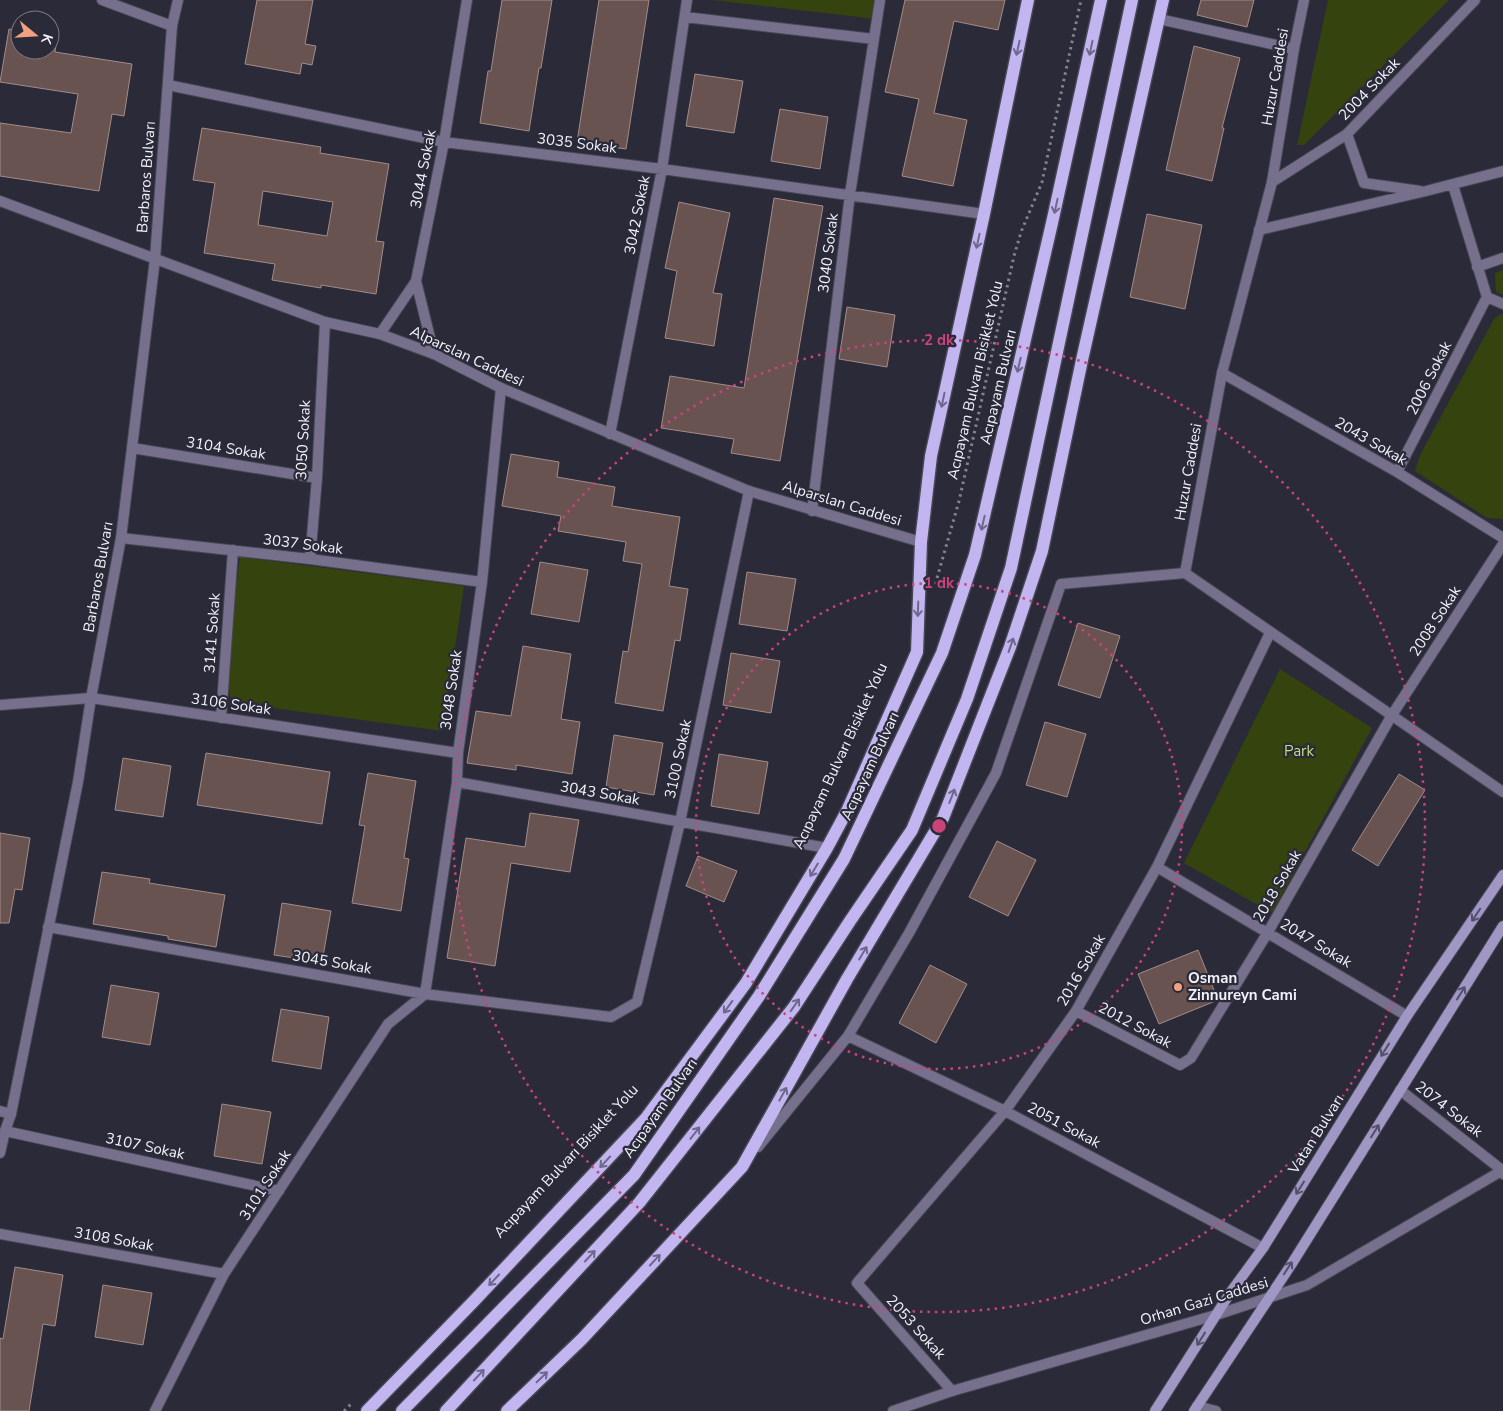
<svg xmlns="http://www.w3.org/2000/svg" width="1503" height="1411" font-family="'Nunito Sans',sans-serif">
	<rect width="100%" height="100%" fill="#2a2a39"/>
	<path fill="#35430e" d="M712 0H877L876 19Z
		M1328 0H1449L1304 145H1297Z
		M1503 270V295L1496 292 1495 273Z
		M1501 314 1503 315V519L1487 518 1415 471 1420 455 1494 319Z
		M240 557 464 586 443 731 235 703 230 696 226 662Z
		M1280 669 1372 728 1272 913 1184 863Z"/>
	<path fill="#685350" stroke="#a38c89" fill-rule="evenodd" d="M257 0H313L305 44 316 46 312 65 302 63 300 74 245 64Z
		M502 0H552L541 68H539L529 131 480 123 488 71H491Z
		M599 0H649L626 149 577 142Z
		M905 0H1005L998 30 954 21 934 113 967 120 953 186 902 176 919 99 885 92Z
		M1201 0H1254L1247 27 1197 15Z
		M9 29 20 31V50H50V36L57 37 55 52 132 64 124 116 112 114 99 191 0 176V123L71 133 78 94 0 82Z
		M1194 46 1240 58 1222 128H1224L1212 181 1166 170Z
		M695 74 743 81 734 133 686 126Z
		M780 109 828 117 820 169 771 161Z
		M202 128 321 147 320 153 389 164 376 241 384 242 376 294 321 285V288L272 280 275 264 204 253 215 183 193 180ZM263 191 333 202 327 236 258 225Z
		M774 198 823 206 780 461 731 453 734 439 661 428 670 376 744 388Z
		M679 202 730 213 713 293 722 294 714 346 665 338 677 271 665 268Z
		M1147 214 1202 225 1185 309 1130 297Z
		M847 307 895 315 887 367 839 359Z
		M511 454 559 462 557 477 615 487 612 506 680 517 669 586 688 589 680 641 675 640 663 711 615 703 623 651 628 652 642 564 623 561 626 542 558 531 561 516 502 506Z
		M540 562 588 570 579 622 531 614Z
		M747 572 796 579 787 631 739 624Z
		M1078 623 1120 636 1100 698 1058 685Z
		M523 646 571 654 561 719 580 722 572 774 516 765V770L467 763 476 711 511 716Z
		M731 653 780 661 771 713 723 705Z
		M1045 722 1086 734 1067 797 1026 785Z
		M614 735 663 743 654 795 606 787Z
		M206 753 330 772 322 824 197 805Z
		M719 754 768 762 759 814 711 806Z
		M123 758 171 766 163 817 115 810Z
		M368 773 416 781 404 858 409 859 401 911 352 903 365 826 359 825Z
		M1399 774 1425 790 1378 866 1352 850Z
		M530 813 579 820 570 872 511 863 495 966 447 958 466 838 525 847Z
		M0 833 30 838 22 890 15 889 9 923H0Z
		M997 841 1036 860 1008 916 969 897Z
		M698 856 737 871 724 902 686 886Z
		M102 872 150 879 149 883 225 895 216 947 168 939V936L93 924Z
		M282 903 331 911 322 962 274 955Z
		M1198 950 1218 1000 1159 1024 1138 974Z
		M930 965 967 984 936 1043 899 1023Z
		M111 985 159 993 150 1045 102 1037Z
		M281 1009 329 1017 321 1069 272 1061Z
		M222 1104 271 1112 262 1164 214 1156Z
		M15 1267 63 1275 55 1326 43 1324 29 1411H0V1338L3 1339Z
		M103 1285 152 1293 143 1345 95 1337Z"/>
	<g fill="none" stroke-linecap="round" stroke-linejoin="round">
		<g stroke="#464654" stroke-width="12">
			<path id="minor" d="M102 0 172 26
				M685 17 874 39
				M1159 19 1294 49
				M168 85 444 142 662 169 984 214
				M1347 134 1364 183 1420 191
				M1272 182 1347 134 1475 0
				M1453 185 1487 297 1503 304
				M1259 230 1426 191 1503 171
				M1477 267 1503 258
				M416 281 434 354
				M380 334 416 281 444 142 467 0
				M1222 373 1397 472 1503 538
				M610 434 662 169 687 0
				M132 448 317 478
				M1397 472 1487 297
				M812 511 850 194 880 0
				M121 538 310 559 482 582
				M310 559 317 478 325 322
				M0 705 91 698 458 753
				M221 718 233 550
				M457 782 827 848
				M1157 867 1407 1016
				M48 927 425 994 611 1017 637 1002 680 822 749 491
				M425 994 457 782 458 753 482 582 501 388
				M1076 1011 1180 1065 1191 1058 1268 932 1392 715 1503 544
				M848 1036 1005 1111 1263 1248
				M1400 1090 1502 1170 1503 1174
				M0 1111 11 1114
				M5 1131 279 1191
				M758 1147 848 1036 909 933 996 773 1061 584 1185 573
				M0 1234 224 1274
				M952 1391 857 1283 1005 1111 1076 1011 1157 867 1270 633
				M1197 1406 1216 1411
				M155 1411 224 1274 388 1024 425 994"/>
		</g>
		<g stroke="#464654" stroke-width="12">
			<path id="tertiary" d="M1304 0 1294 49 1272 182 1222 373 1185 573 1503 792
				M0 201 325 322 380 334 434 354 501 388 749 491 921 542
				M0 1153 5 1131 11 1114 78 782 91 698 121 538 155 259 172 26 178 0
				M893 1411 952 1391 1216 1315 1307 1285 1503 1170"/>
		</g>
		<g stroke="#464654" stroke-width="12">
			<path id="secondary" d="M1155 1411 1230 1293 1263 1248 1407 1016 1503 875
				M1194 1411 1291 1265 1503 926"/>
		</g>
		<g stroke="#464654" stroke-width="15">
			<path id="primary" d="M367 1411 473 1302 646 1118 746 983 827 848 848 809 917 652 921 542 931 456 984 214 1028 0
				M402 1411 634 1175 759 996 844 859 942 653 975 555 1052 223 1101 0
				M446 1411 639 1203 794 1007 850 921 912 830 967 699 1011 568 1132 0
				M507 1411 582 1339 742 1167 847 979 943 818 1010 647 1042 551 1082 360 1163 0"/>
		</g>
		<path stroke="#838390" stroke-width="3" stroke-dasharray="2.5 4" stroke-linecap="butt" d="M937 578 959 501 1014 256 1021 232 1042 182 1081 0
			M344 1411 352 1403"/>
		<use href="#minor" stroke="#77708d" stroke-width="10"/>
		<use href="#tertiary" stroke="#77708d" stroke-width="10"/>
		<use href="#secondary" stroke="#a197c5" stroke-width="10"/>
		<use href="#primary" stroke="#c2b5f0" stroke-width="12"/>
	</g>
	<defs><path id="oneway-shaft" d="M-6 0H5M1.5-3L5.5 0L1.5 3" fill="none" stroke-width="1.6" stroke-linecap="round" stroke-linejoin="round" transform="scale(1.25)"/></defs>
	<g stroke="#6e698b">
		<use href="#oneway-shaft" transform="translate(1018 48) rotate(102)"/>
		<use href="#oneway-shaft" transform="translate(1091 48) rotate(102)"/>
		<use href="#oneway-shaft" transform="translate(1056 206) rotate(102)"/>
		<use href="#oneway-shaft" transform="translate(978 241) rotate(102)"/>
		<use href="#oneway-shaft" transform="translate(1019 365) rotate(103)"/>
		<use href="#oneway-shaft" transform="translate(943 400) rotate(102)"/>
		<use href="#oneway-shaft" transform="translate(983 523) rotate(103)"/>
		<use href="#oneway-shaft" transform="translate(918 609) rotate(92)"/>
		<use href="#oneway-shaft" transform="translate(1011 645) rotate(-71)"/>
		<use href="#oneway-shaft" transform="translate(952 796) rotate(-69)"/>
		<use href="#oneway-shaft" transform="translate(814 870) rotate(121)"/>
		<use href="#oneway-shaft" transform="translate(863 953) rotate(-59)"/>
		<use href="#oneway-shaft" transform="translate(795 1005) rotate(-55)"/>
		<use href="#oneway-shaft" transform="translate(728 1007) rotate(126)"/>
		<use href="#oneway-shaft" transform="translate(783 1094) rotate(-61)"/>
		<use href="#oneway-shaft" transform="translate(695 1133) rotate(-52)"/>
		<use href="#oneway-shaft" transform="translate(605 1162) rotate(133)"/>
		<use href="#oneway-shaft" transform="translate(590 1256) rotate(-47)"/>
		<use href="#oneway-shaft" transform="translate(655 1260) rotate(-47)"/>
		<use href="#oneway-shaft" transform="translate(494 1280) rotate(133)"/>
		<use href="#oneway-shaft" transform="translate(479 1375) rotate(-47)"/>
		<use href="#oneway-shaft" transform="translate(542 1377) rotate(-44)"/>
	</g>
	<g stroke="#54506a">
		<use href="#oneway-shaft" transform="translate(1476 915) rotate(124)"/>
		<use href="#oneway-shaft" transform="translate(1461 993) rotate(-58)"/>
		<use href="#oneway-shaft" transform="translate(1385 1050) rotate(122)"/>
		<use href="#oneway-shaft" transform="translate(1375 1131) rotate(-58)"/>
		<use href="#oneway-shaft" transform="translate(1300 1188) rotate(122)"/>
		<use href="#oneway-shaft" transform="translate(1288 1268) rotate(-57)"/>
		<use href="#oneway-shaft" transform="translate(1201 1339) rotate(122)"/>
	</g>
	<g fill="none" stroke="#cb437b" stroke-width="2.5" stroke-dasharray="2.5 5">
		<circle cx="939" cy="826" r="243"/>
		<circle cx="939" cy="826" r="486"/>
	</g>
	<circle fill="#f1a17d" stroke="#2a2a39" stroke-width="2" cx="1178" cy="987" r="5"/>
	<g text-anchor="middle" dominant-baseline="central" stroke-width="4.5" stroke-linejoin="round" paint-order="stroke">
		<g font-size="15" fill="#f1f1fb" stroke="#2a2a39">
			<text transform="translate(1275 77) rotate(-80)">Huzur Caddesi</text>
			<text transform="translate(1369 89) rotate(-46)">2004 Sokak</text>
			<text transform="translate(577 143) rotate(7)">3035 Sokak</text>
			<text transform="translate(423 169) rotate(-79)">3044 Sokak</text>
			<text transform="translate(146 177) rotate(-86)">Barbaros Bulvarı</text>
			<text transform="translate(637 215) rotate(-79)">3042 Sokak</text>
			<text transform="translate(828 253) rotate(-83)">3040 Sokak</text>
			<text transform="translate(467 356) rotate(25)">Alparslan Caddesi</text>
			<text transform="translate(1429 378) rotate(-63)">2006 Sokak</text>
			<text transform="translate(975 380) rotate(-77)">Acıpayam Bulvarı Bisiklet Yolu</text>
			<text transform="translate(998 387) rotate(-77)">Acıpayam Bulvarı</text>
			<text transform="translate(303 440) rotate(-87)">3050 Sokak</text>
			<text transform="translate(1371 441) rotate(30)">2043 Sokak</text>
			<text transform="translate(226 448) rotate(9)">3104 Sokak</text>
			<text transform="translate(1188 472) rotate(-80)">Huzur Caddesi</text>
			<text transform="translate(842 503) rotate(17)">Alparslan Caddesi</text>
			<text transform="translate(303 544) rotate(7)">3037 Sokak</text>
			<text transform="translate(98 577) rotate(-80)">Barbaros Bulvarı</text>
			<text transform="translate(1435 621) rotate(-57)">2008 Sokak</text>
			<text transform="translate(212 633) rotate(-86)">3141 Sokak</text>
			<text transform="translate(451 690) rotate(-82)">3048 Sokak</text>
			<text transform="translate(231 704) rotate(8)">3106 Sokak</text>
			<text transform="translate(840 756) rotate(-65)">Acıpayam Bulvarı Bisiklet Yolu</text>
			<text transform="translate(678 759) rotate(-78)">3100 Sokak</text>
			<text transform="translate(870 766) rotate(-65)">Acıpayam Bulvarı</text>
			<text transform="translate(600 793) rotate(10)">3043 Sokak</text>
			<text transform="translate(1277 886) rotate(-60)">2018 Sokak</text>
			<text transform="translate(1316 943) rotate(31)">2047 Sokak</text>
			<text transform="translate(332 962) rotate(10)">3045 Sokak</text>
			<text transform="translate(1081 970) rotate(-60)">2016 Sokak</text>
			<text transform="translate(1135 1025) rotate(28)">2012 Sokak</text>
			<text transform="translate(660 1108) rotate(-55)">Acıpayam Bulvarı</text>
			<text transform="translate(1449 1109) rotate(38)">2074 Sokak</text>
			<text transform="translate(1064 1125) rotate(28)">2051 Sokak</text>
			<text transform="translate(1316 1134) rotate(-58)">Vatan Bulvarı</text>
			<text transform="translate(145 1146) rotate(12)">3107 Sokak</text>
			<text transform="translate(566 1161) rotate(-47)">Acıpayam Bulvarı Bisiklet Yolu</text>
			<text transform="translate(265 1185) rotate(-57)">3101 Sokak</text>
			<text transform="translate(114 1239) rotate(10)">3108 Sokak</text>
			<text transform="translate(1204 1301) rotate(-17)">Orhan Gazi Caddesi</text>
			<text transform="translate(916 1327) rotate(48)">2053 Sokak</text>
		</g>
		<g font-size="15" fill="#bfdc7b" stroke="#2a2a39">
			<text x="1299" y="751">Park</text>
		</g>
		<g font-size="15" font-weight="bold" fill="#f1f1fb" stroke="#2a2a39" text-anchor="start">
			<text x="1188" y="978">Osman<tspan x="1188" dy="17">Zinnureyn Cami</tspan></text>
		</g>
	</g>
	<circle cx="939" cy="826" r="8" fill="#cb437b" stroke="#2a2a39" stroke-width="2.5"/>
	<g font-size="15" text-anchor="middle" font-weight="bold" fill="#cb437b" stroke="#2a2a39" stroke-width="4.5" stroke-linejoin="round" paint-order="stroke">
		<text x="939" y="345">2 dk</text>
		<text x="939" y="588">1 dk</text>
	</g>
	<g transform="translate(35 35) rotate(108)"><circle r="24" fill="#2a2a39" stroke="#7a7a87"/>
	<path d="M0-4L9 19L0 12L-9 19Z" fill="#f1a17d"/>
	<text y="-8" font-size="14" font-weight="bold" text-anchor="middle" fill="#f1f1fb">K</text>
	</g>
</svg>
